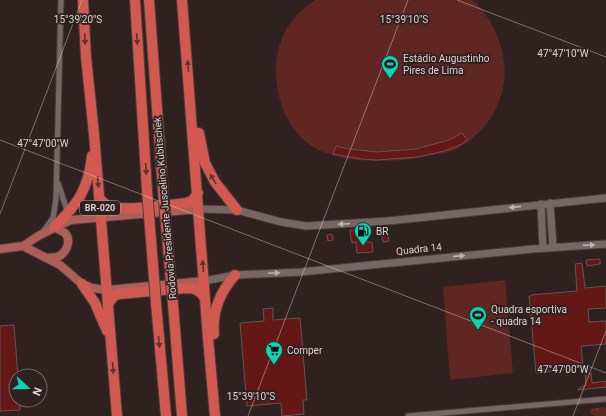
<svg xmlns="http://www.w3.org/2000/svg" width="606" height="416" font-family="Roboto,sans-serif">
	<defs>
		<pattern id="forest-crowns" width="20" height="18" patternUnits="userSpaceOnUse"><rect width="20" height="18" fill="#602621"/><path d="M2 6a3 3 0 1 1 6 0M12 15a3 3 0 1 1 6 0" fill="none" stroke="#764540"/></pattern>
	</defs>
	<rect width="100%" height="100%" fill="#2f211f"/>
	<path fill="url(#forest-crowns)" d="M604 407 606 409V416H594L590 413 591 409Z"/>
	<path fill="#602621" d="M315 0H473C490 16 501 38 504 61 509 98 487 136 452 151 446 153 440 154 434 155 415 158 402 161 383 161 357 161 326 159 305 141 286 124 278 101 276 77 274 45 288 17 315 0Z
		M505 280 513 373 450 380 443 287Z"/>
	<path fill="#641816" stroke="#645452" d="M462 133 467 140 460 145 444 151 418 157 377 160 362 159 333 154 336 146 349 149 377 152 416 149 449 140Z
		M366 229 367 242H372L373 252 357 253 356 242 352 243V240H351L350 230Z
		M332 234 333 240 328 241 327 235Z
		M388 234 389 241 383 242 382 235Z
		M600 259V264L587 266 586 260Z
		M582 263 585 288 606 286V308L588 309 589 322 606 321V344L581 346 583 368 536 373 529 296H531V295L577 291 575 264Z
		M273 308V320L300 318 307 400H303L304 414 282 416 281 403 247 406 240 323 264 321 263 309Z
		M14 325 18 376H16V400H20V410L0 411V326Z
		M591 373 592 383 606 381V387L578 390V389L586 385 585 374Z"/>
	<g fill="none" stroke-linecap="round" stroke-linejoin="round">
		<g stroke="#4a3f3e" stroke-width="7">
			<path id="street" d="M58 183 68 213
				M42 233 53 218 56 199 61 0
				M408 416 606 399"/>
		</g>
		<g stroke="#4a3f3e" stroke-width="9">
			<path id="secondary" d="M550 203 553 247
				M541 204 543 248
				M199 209 237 210 281 222 306 226 388 221 606 198
				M204 281 235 275 301 272 533 249 606 244"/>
		</g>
		<g stroke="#4a3f3e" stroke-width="10">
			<path id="primary" d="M23 246 60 265 82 284 92 288 107 290 204 281
				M0 249 23 246 40 235 71 220 199 209
				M47 258C50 257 54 258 57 257 66 254 72 241 65 233 62 231 57 229 54 227"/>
		</g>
		<g stroke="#4a3f3e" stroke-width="12">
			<path id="highway" d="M83 0 86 57 94 134 117 416
				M135 0 147 190
				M149 0 163 190
				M182 0 208 338 215 416
				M199 133 205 163 215 182 237 210
				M100 199C103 202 105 205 109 206 124 212 169 205 186 203L192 201 198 193
				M54 227C78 204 88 190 92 156
				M82 284 95 303 107 331
				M156 303 166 416
				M108 304 114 296 119 294 186 288C195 288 199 290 205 298
				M173 304 182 416
				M214 334C212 312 220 292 235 275"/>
		</g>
		<use href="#street" stroke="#776664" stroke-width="5"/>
		<use href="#secondary" stroke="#776664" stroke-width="7"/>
		<use href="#primary" stroke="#ae5e58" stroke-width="8"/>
		<use href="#highway" stroke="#d25950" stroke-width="10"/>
		<g stroke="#4a3f3e" stroke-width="12" stroke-linecap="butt">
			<path id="highway-bridge" d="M147 190 156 303
				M163 190 173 304"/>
		</g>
		<use href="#highway-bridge" stroke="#d25950" stroke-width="10"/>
	</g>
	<defs><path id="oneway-solid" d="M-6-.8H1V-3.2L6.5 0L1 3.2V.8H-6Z"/></defs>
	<g fill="#60322e">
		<use href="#oneway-solid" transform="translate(85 39) rotate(87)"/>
		<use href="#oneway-solid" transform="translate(137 39) rotate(86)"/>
		<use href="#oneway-solid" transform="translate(188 66) rotate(-95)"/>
		<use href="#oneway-solid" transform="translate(146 169) rotate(86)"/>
		<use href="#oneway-solid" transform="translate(213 179) rotate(-121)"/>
		<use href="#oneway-solid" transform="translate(98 182) rotate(85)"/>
		<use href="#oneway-solid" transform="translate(203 266) rotate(-94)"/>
		<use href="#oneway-solid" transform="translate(159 342) rotate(85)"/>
		<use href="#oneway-solid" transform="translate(113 368) rotate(85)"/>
	</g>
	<g fill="#bfb3b2">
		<use href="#oneway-solid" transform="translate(515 207) rotate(174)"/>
		<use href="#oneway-solid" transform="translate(344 224) rotate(177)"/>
		<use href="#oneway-solid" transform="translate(589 245) rotate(-3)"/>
		<use href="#oneway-solid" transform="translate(459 256) rotate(-5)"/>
		<use href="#oneway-solid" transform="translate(274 273) rotate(-3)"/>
	</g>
	<path fill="none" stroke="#ded4d3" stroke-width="1" stroke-opacity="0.45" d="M457 0 606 57M0 140 606 373M0 214 82 0M248 416 408 0M573 416 606 331"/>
	<defs>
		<g id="stadium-pin" transform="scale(0.9)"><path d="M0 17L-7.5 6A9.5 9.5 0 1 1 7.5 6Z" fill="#0ad5b5" stroke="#2f211f"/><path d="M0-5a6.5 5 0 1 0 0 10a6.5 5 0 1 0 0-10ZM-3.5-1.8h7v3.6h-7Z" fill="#111"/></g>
		<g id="fuel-pin" transform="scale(0.9)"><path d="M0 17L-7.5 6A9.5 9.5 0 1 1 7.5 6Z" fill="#0ad5b5" stroke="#2f211f"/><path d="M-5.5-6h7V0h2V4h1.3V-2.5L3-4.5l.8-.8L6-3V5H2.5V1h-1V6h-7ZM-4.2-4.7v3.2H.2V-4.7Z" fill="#111"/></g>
		<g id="supermarket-pin" transform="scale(0.9)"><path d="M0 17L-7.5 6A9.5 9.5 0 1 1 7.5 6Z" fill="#0ad5b5" stroke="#2f211f"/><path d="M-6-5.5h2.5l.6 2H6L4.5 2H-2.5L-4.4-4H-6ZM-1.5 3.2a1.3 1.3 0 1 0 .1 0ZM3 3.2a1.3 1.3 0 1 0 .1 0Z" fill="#111"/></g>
	</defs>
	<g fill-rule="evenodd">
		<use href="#stadium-pin" x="390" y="64"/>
		<use href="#fuel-pin" x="363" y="231"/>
		<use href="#stadium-pin" x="478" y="315"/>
		<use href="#supermarket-pin" x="274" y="350"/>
	</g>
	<g text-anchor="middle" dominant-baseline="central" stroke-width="3.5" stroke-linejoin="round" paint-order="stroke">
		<rect fill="#2f211f" stroke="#aa9e9d" stroke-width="1" x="80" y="201" width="40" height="14" rx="3"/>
		<g font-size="9" font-weight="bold" fill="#ded4d3">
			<text x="100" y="208">BR-020</text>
		</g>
		<g font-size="10" fill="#ded4d3" stroke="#2f211f" text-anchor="start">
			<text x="403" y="58">Estádio Augustinho<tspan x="403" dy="12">Pires de Lima</tspan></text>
			<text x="376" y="231">BR</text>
			<text x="491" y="309">Quadra esportiva<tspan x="491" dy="12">- quadra 14</tspan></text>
			<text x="287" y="350">Comper</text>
		</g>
		<g font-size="10" fill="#ded4d3" stroke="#2f211f">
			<text transform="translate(165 208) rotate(-95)">Rodovia Presidente Juscelino Kubitschek</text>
			<text transform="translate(419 249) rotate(-6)">Quadra 14</text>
		</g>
	</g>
	<g font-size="10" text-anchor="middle" fill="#ded4d3" stroke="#2f211f" stroke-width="3.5" stroke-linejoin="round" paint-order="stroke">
		<text x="78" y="23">15°39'20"S</text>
		<text x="404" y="23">15°39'10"S</text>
		<text x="563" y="57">47°47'10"W</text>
		<text x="43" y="147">47°47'00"W</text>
		<text x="563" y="373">47°47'00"W</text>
		<text x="251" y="400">15°39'10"S</text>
	</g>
	<g transform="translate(28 388) rotate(111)"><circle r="19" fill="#2f211f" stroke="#756967"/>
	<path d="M0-3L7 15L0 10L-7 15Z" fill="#0ad5b5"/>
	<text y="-6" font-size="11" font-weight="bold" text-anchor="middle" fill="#ded4d3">N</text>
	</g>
</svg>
